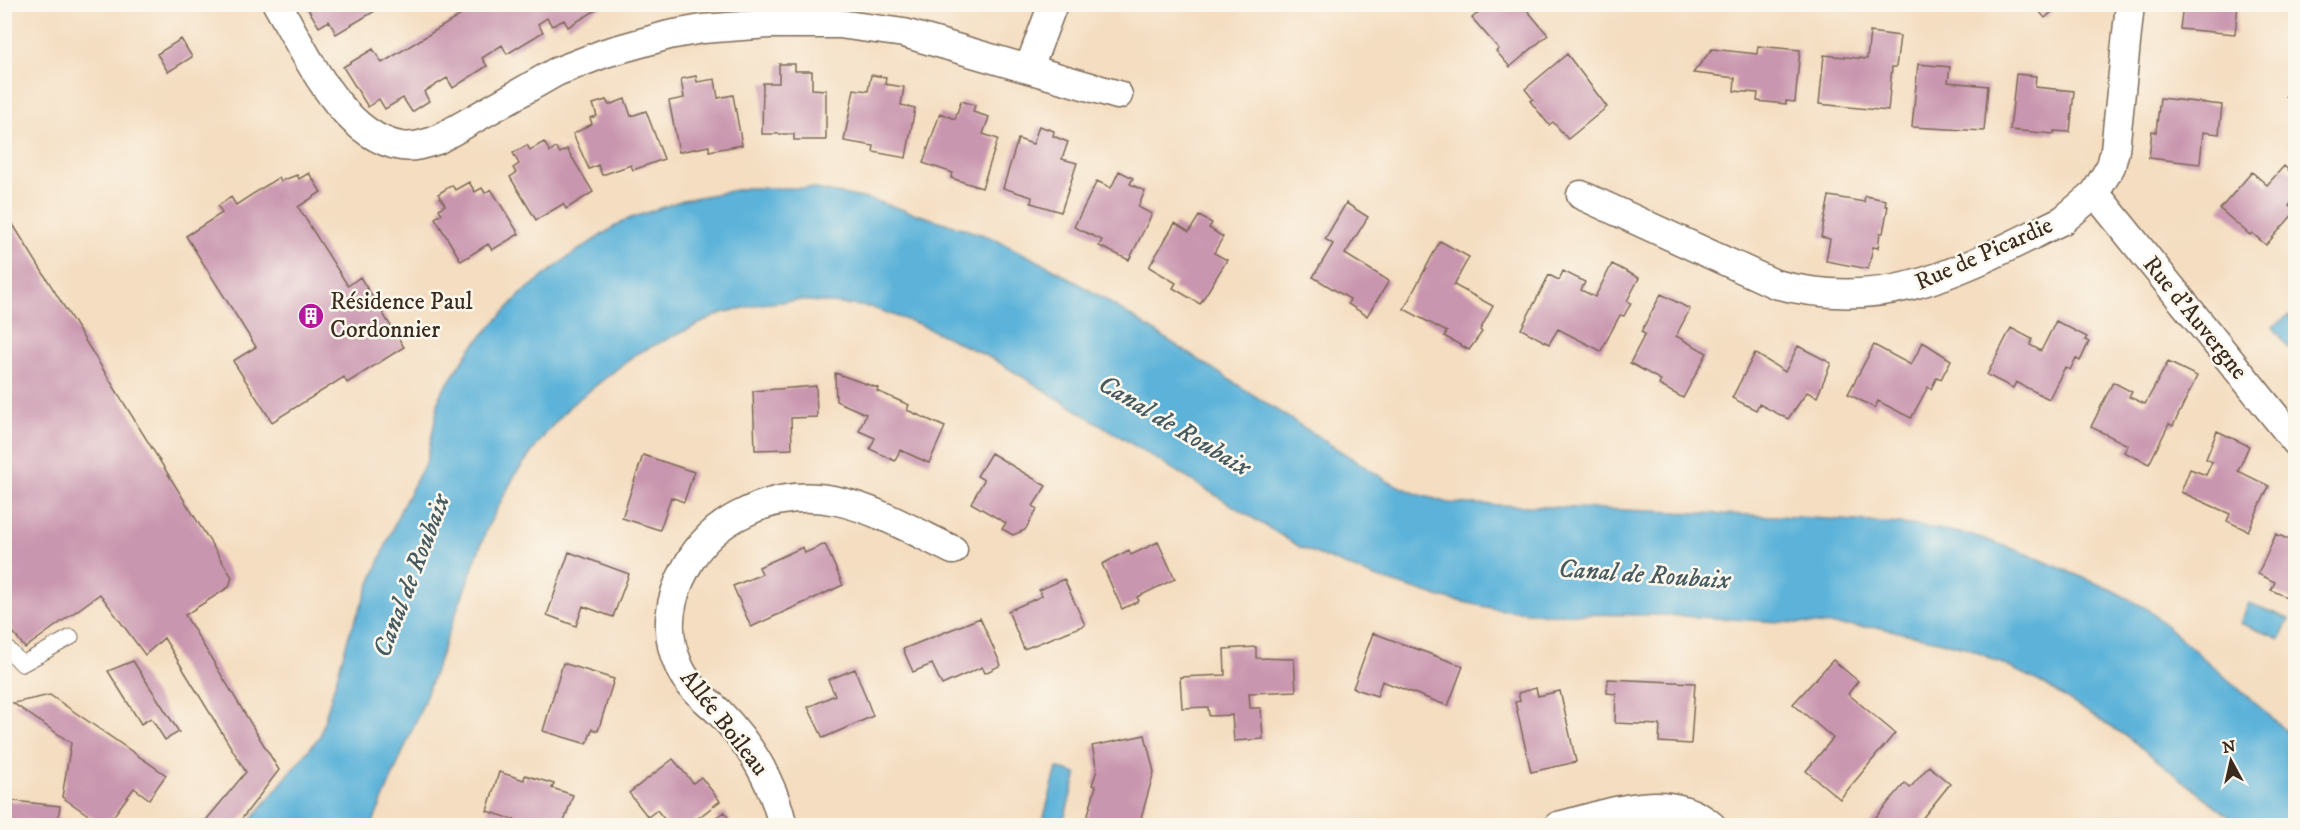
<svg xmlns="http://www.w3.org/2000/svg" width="2300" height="830" font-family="'IM FELL DW Pica',serif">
	<rect width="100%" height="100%" fill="#fbf7ec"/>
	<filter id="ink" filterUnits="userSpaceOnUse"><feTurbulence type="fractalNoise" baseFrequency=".0167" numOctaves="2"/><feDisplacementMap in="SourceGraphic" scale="12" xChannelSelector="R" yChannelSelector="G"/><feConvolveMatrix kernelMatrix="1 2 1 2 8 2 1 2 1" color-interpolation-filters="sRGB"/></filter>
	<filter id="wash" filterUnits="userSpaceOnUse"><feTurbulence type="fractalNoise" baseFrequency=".008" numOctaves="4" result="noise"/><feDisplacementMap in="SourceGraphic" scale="24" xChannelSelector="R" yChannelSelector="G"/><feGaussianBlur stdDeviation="1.35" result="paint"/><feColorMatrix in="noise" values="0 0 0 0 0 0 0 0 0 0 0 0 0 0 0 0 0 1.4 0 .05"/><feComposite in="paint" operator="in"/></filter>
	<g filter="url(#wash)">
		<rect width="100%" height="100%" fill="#f4ddc0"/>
		<path fill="#5cb2d9" stroke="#4c6e7c" stroke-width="1.5" d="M747 188H810L872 200 990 237 1052 268 1104 299 1387 481 1417 494 1449 503 1798 517 1912 525 1973 535 2027 554 2112 590 2146 608 2295 738V825H2240L2126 736 2040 682 1969 648 1881 628 1665 615 1550 614 1496 609 1439 597 1372 576 1300 547 995 360 921 325 870 307 800 300 761 304 722 313 636 354 570 406 546 433 515 475 487 528 421 709 372 825H247L320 736 349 635 400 511 427 460 440 395 471 348 521 294 568 257 623 221 683 200Z
			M2289 315 2295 323V356L2273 327Z
			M2249 603 2289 619 2280 639 2240 623Z
			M1057 768 1077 774 1063 822 1044 817Z"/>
		<g id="blocks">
			<path fill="#c996af" d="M305 4H371L375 11 336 34 329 21 319 27Z
				M479 4H606L568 27 564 20 552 26 547 18 538 24 543 32 507 54 502 45 482 58 487 66 453 88 447 78 424 92 429 101 412 112 403 98 385 109 379 99 368 107 343 67 373 49 382 63Z
				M1488 4H1533L1527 10 1548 35 1510 67 1496 51 1499 49 1472 18Z
				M2033 4H2061L2045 18Z
				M2183 4H2238L2235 34 2180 29Z
				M1870 32 1900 36 1896 67H1892L1888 111 1819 104 1824 55 1867 59Z
				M181 39 192 57 168 72 157 54Z
				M1758 46 1800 50 1795 102 1786 101V104L1757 101 1758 93 1734 91 1735 78 1693 73 1712 49 1757 54Z
				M1567 54 1607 107 1568 139 1553 122 1549 125 1530 101 1533 99 1525 89Z
				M779 64H795V71H812V89L826 90V140H794V134H762L763 83H779Z
				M1918 64 1950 67 1948 82 1988 86 1984 131 1912 127Z
				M2016 74 2036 76 2035 87 2074 91 2070 132 2054 131V134L2010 130Z
				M871 75 886 77 885 84 904 87 901 105 915 108 906 158 873 152 874 146 844 141 854 89 868 91Z
				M696 76 697 82 715 79 718 98 733 95 742 145 709 151V146L679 152 669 101 684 98 681 79Z
				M2295 88V107L2286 96Z
				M2160 98 2222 105 2219 134 2203 132 2200 164 2149 158 2152 131 2156 132Z
				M625 99 631 116 646 111 664 159 633 170 631 165 602 175 598 165 589 169 573 134 592 124 590 118 597 116 593 104 606 100 609 105Z
				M961 101 975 105 973 112 989 117 983 134 998 139 982 188 951 178 953 173 923 163 940 113 955 119Z
				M1039 126 1054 131 1053 136 1068 142 1062 159 1077 163 1061 212 1031 203 1032 197 1003 188 1018 139 1033 144Z
				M544 142 550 152 556 148 560 153 567 149 593 192 566 209 563 204 536 220 510 177 516 173 513 168 519 164 513 153 527 145 530 150Z
				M2284 166 2295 176V198L2289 206 2296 211 2266 245 2252 233 2250 235 2220 209 2252 172 2267 185Z
				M1119 171 1133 178 1130 184 1145 191 1138 207 1152 214 1129 260 1099 246 1102 240 1074 227 1097 181 1111 188Z
				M309 173 321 192 298 207 348 286 360 277 404 347 347 383 344 377 272 422 233 361 256 347 186 236 222 213 218 206 231 197 236 205 279 177 281 181 297 175 299 179Z
				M469 182 475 192 482 188 485 193 491 189 519 234 492 250 488 244 461 261 435 218 442 214 439 209 445 205 438 194 452 185 455 190Z
				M1829 196 1864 202 1865 196 1886 200 1885 206H1888L1883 233H1880L1878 248 1873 247 1868 269 1826 261 1830 239 1821 237Z
				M1346 203 1368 217 1345 254 1389 281 1367 316 1348 304 1350 299 1313 277 1333 244 1325 239Z
				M1199 216 1212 223 1209 228 1223 237 1214 253 1227 260 1200 304 1173 288 1176 283 1149 267 1175 223 1189 232Z
				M9 218 232 577 229 587 185 615 279 770 237 825H202L246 772 164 638 145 655 100 594 25 648 4 620V221Z
				M1440 241 1469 257 1454 285 1493 306 1480 330 1482 332 1469 350 1444 336 1447 332 1404 309Z
				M1612 264 1639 278 1627 301 1631 303 1624 316 1620 315 1601 351 1558 329 1549 344 1521 329 1549 275 1559 280 1563 271 1585 282 1581 290 1595 297Z
				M1661 294 1690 309 1676 336 1707 353 1683 398 1659 385 1661 380 1630 363 1645 334 1641 332Z
				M2056 321 2087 337 2085 340 2089 342 2080 361 2076 358 2070 370 2065 367 2049 399 2016 382 2013 388 1987 375 2011 328 2032 339 2030 345 2041 351Z
				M1923 342 1951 360 1941 379 1937 377 1931 389 1928 387 1911 418 1878 401 1875 408 1848 394 1874 345 1911 365Z
				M1798 346 1831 363 1817 397 1807 392 1788 419 1759 404 1756 410 1732 398 1755 353 1785 372Z
				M2168 362 2197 376 2173 426 2169 424 2149 464 2124 452 2128 445 2091 427 2113 382 2132 392 2129 397 2145 404Z
				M835 373 878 388 877 391 909 405 907 410 945 427 929 463 900 450 895 461 870 449 875 438 859 431 866 414 836 401Z
				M816 386 817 417 791 418 792 449 755 450 753 391Z
				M2217 431 2249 446 2238 471 2269 486 2248 531 2227 521 2230 514 2181 492 2190 469 2206 475 2212 462 2206 459Z
				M991 453 1046 486 1033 506 1037 509 1025 530 1013 535 1002 529 1006 523 971 503 984 480 977 476Z
				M643 455 694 472 684 502 671 497 660 530 622 518Z
				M2276 534 2295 542V601L2271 590 2275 582 2258 574Z
				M1158 542 1175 579 1137 597 1139 601 1122 609 1102 564 1129 550 1131 555Z
				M825 544 843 585 751 627 733 586 762 574 759 567 803 547 805 553Z
				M569 552 629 574 613 617 583 606 576 626 547 615Z
				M1064 579 1085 625 1024 649 1008 611 1042 596 1039 590Z
				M980 618 1001 665 985 673 982 667 942 685 932 664 913 672 903 649Z
				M1373 633 1463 666 1448 706 1382 681 1377 696 1353 688Z
				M1256 647V658L1294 659 1296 691 1249 693 1250 708H1261L1263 739 1234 741 1232 715 1209 716 1208 707 1182 708 1180 677 1225 675 1224 649Z
				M1833 660 1858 681 1848 694 1895 733 1840 799 1806 771 1833 738 1793 704Z
				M133 661 179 732 165 740 151 718 141 724 108 671Z
				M563 663 614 679 598 731 592 729 587 744 543 731Z
				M855 669 873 716 823 738 808 707 835 695 828 680Z
				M1608 679 1695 683 1691 744 1659 742 1660 725 1615 723 1616 694 1607 693Z
				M1536 688 1538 696 1560 691 1576 762 1531 772 1515 702 1520 701 1518 693Z
				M50 695 166 775 149 799 134 788 107 825H103L62 797 71 743 13 703Z
				M1145 735 1154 772 1139 825H1085L1096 786 1092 785 1097 770 1092 746Z
				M673 759 693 783 701 777 720 801 689 825H669L657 810 648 817 629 793Z
				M1929 766 1950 784 1917 825H1869L1905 783 1910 788Z
				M499 772 524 780 525 775 554 784 552 788 573 795 563 825H531L487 811Z
				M4 800 60 806 58 820 65 821 64 825H4Z
				M725 812 732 825H720L716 817Z"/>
		</g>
	</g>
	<g filter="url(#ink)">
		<use href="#blocks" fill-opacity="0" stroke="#7c6957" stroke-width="1.5"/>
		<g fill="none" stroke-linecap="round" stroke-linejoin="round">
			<g stroke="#7c6957" stroke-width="17">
				<path id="lane" d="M776 4 779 23
					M4 645 22 664 71 637"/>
			</g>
			<g stroke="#7c6957" stroke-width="31">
				<path id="street" d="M277 4C305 51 341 136 401 146 413 148 425 144 437 140L556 72 605 53 669 35 702 29 769 24H839L904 33 1118 95
					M1029 68 1053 4
					M2095 193 2296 442
					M1581 195 1775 284C1891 314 1962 269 2063 220L2095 193 2111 166 2115 150 2130 4
					M783 826C773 782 750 744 719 712 703 697 686 685 678 664 664 632 669 598 686 568 699 543 718 525 744 513 820 474 884 517 953 550
					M1558 826C1609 814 1667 788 1712 826"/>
			</g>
			<use href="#lane" stroke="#fff" stroke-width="15"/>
			<use href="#street" stroke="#fff" stroke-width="28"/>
		</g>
	</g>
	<defs>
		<g id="building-disc" transform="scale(1.35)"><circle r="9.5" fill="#b5179e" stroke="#fbf7ec"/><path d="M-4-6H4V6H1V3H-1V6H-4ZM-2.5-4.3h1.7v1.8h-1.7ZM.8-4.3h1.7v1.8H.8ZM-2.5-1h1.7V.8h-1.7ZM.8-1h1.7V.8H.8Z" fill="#fff"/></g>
	</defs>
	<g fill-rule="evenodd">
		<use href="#building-disc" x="311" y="316"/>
	</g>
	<g text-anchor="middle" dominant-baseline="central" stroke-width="5" stroke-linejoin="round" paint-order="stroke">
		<g font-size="24" fill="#3b2a1e" stroke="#fbf7ec">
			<text transform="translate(1984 254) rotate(-24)">Rue de Picardie</text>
			<text transform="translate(2195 318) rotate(51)">Rue d'Auvergne</text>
			<text transform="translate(724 723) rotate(52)">Allée Boileau</text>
		</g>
		<g font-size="24" fill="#3b2a1e" stroke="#fbf7ec" text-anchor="start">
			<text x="330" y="302">Résidence Paul<tspan x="330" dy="28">Cordonnier</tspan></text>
		</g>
		<g font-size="26" font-style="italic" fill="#475a5f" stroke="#fbf7ec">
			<text transform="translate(1174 426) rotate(31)">Canal de Roubaix</text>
			<text transform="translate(1644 575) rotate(4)">Canal de Roubaix</text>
			<text transform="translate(412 576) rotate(-69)">Canal de Roubaix</text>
		</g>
	</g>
	<rect width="2300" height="830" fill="none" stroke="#fbf7ec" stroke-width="24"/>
	<g transform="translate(2231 761) rotate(352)" stroke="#fbf7ec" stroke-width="4.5" paint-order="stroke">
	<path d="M0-4.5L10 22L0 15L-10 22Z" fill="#3b2a1e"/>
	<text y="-9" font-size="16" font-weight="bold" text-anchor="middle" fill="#3b2a1e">N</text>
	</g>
</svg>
